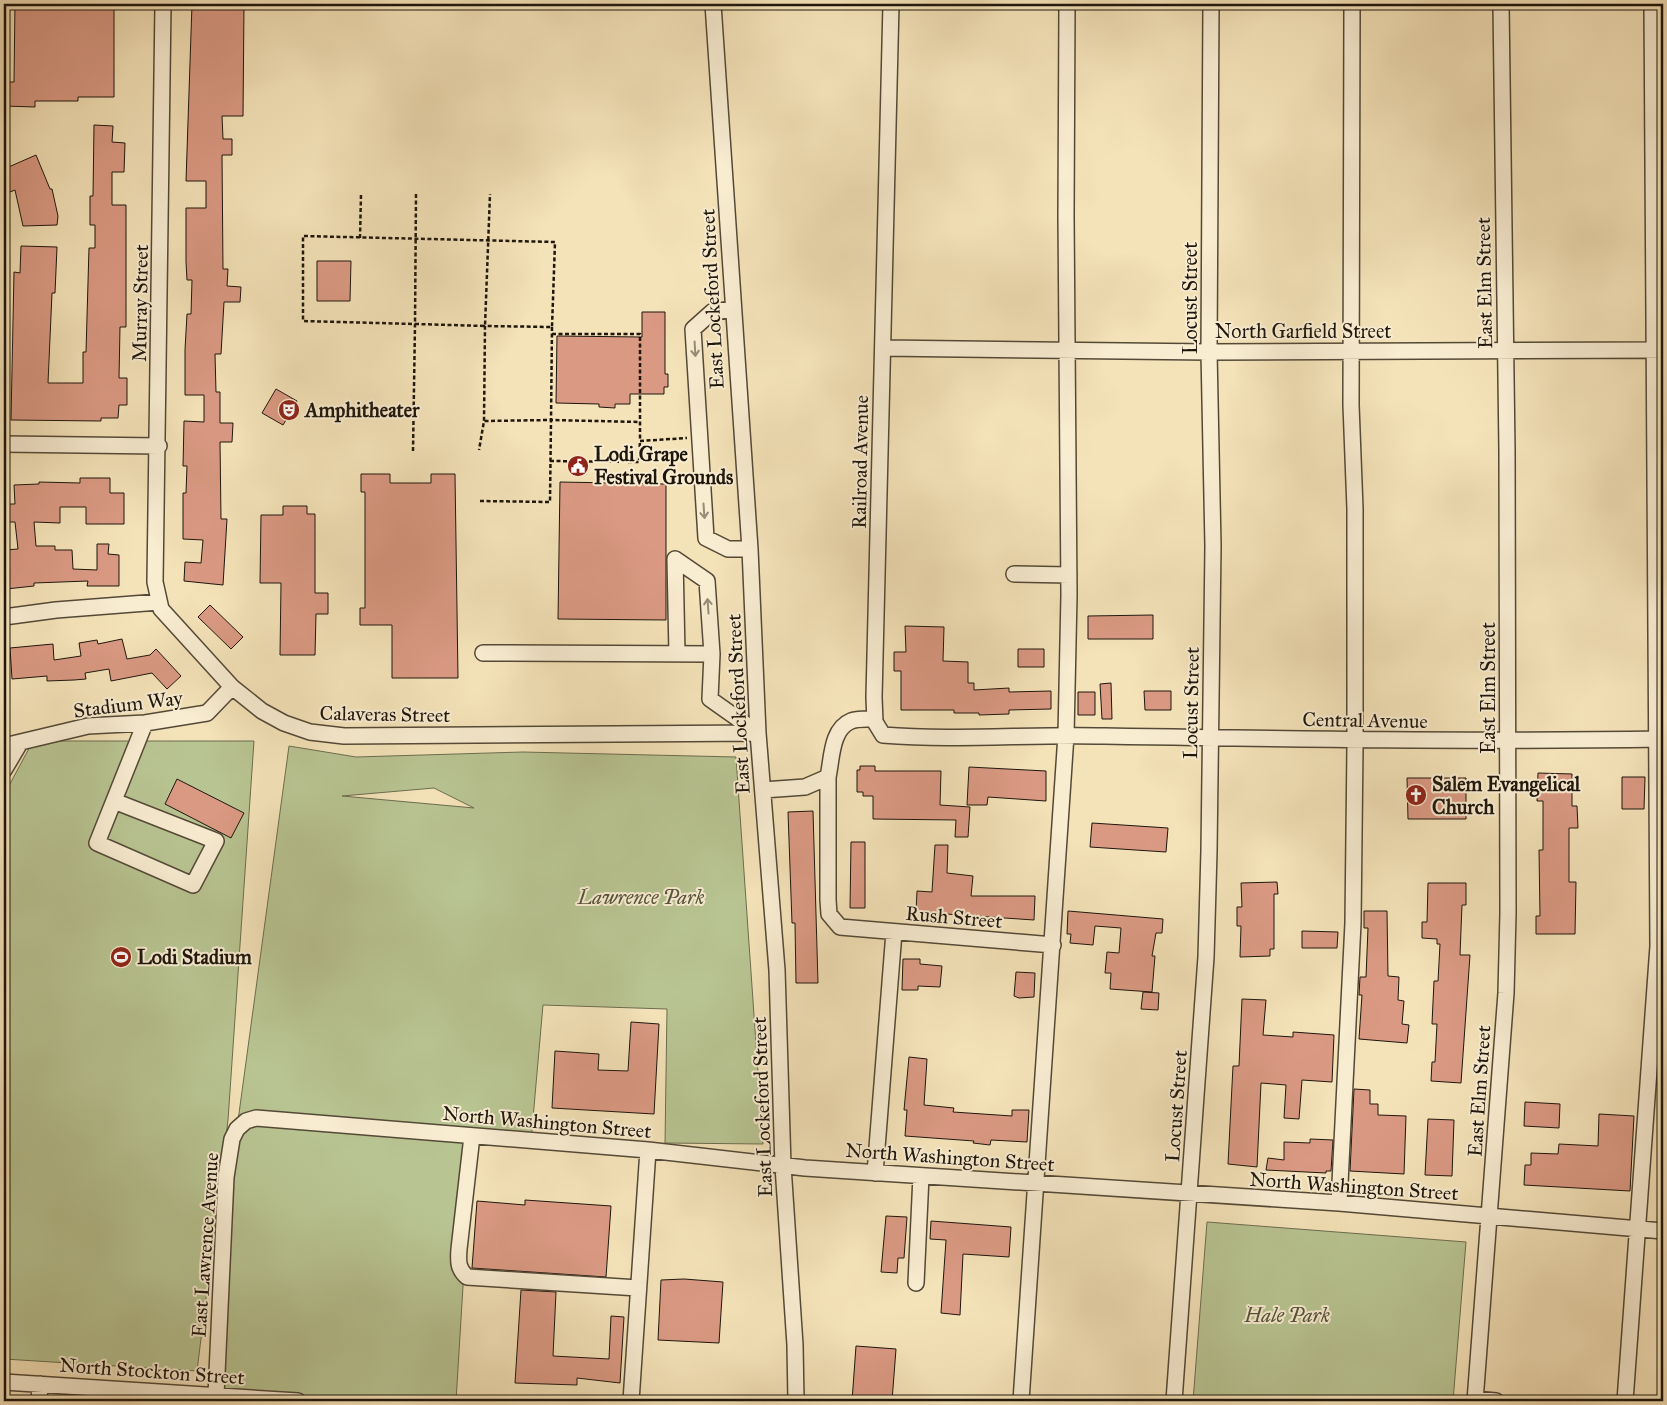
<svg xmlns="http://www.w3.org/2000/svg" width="1667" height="1405" font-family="'IM FELL Great Primer',serif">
	<rect width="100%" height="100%" fill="#f4e2b8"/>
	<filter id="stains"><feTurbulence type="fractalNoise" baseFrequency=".004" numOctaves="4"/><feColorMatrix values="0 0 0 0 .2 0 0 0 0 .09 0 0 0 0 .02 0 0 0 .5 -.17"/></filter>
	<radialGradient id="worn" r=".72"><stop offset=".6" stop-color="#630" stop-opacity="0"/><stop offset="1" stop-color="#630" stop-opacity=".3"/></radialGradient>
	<path fill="#b8c492" stroke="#6b6d4f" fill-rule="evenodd" d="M33 741H254L228 1120 197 1371 4 1359V795Z
		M289 746 356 757 523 752 736 757 763 1144 665 1143 667 1009 543 1005 531 1141 472 1139 456 1401H300L216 1395 237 1128ZM434 788 474 808 342 796Z
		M1207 1222 1466 1242 1453 1401H1193Z"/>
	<path fill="#da9983" stroke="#1e160c" d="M15 4H36V8L114 9V97H78V101H35V107L4 106V82H14Z
		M192 4H244L243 116H222L223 139H232V155H222L223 269H228L227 286 241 287 240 302H224L221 354H215L216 392H220V423H233L232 442H220L221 519H227L223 585 184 581 185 562 201 563 203 540 183 539V493H186L187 466H183L184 421 204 422V395H185V350L187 314H191L192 280H187L186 262V208H206V181H186Z
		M94 125 113 126 112 142 125 143 124 172H112V205H126V327H120L119 378H127V405H119L118 418H101V421L11 420 14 272 20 273 21 246 57 247 55 293H52L48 383H83V352H86L89 248H95V225H90V196H93Z
		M36 155 50 189H52L58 216 57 225 23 226 15 190 10 192 4 176V169Z
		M317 261H351L350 301H317Z
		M642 312H665V374H668V387H664V394H630V404H615V408L599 407V404L556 403 557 336 642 337Z
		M276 389 297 401 283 425 262 413Z
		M361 474H390V483H431V474H455L458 678H392V625H360V608H365V492H361Z
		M80 478H110V493H124V524H86V507H60V523L34 522 36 546H55V550H72L73 569 97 570V544H109L108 554 119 555V586H87L88 581 34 583V586L6 589 4 550 18 549 15 522H5V504H15L14 485 39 484V482L80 483Z
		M560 482 666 484V620L558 619Z
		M283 506H307V514H315V593H328V614H316L315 655H280L281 583H260L261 515H283Z
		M210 605 243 637 231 649 198 617Z
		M1153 615V639H1088V616Z
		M905 626 944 627 943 661 968 662V683H974V690L1009 688V692L1051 691V709L1009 710V714L979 715V713H954V710H901V671H894V652H906Z
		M122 639 127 659 150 655 156 649 181 676 167 689 152 673 111 681 109 669 85 673 86 679 74 680 47 681V676L12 679 10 648 53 644 54 660 81 656 79 643 97 640 98 644Z
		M1018 649H1044V667H1018Z
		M1111 683 1112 719H1102L1100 684Z
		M1144 691H1171V710H1145Z
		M1078 692H1095V715H1078Z
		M860 766H875V771H941L940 805 970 807 968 837H955L956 820 873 819V796H863V792H857V770H860Z
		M969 767 1046 771V801L988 797 987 805H967Z
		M1538 773 1572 774V806H1577L1578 828H1569V882H1576L1575 934H1536V916H1540L1539 850H1543V801H1537Z
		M1622 777H1645L1644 809H1622Z
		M1407 778H1466V819H1408Z
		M177 779 244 813 231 838 165 804Z
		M813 811 818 983H796L795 923H792L788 812Z
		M1092 823 1168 828 1166 852 1090 847Z
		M851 842H865V908H850Z
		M935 845H948L947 873 973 876 971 896H1035L1034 920 916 912 917 891 932 892Z
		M1277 882 1278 894H1274V949H1270V956L1240 957 1241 926H1237V907H1242L1241 883Z
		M1428 883H1466V905H1462L1460 955H1470L1461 1083 1431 1081 1432 1062H1435L1437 1024H1432L1434 981H1438L1440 944H1437V939L1422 938V922H1427Z
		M1068 911 1163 919 1162 933H1156L1152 956H1155L1152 992 1110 989 1111 973H1105L1107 952 1119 953 1121 928 1095 926 1093 945 1070 943 1071 934H1067Z
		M1364 911H1387L1388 976 1399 977 1398 1000 1404 1001 1402 1024 1409 1025 1407 1043 1359 1039 1362 995H1359L1360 977H1366L1368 928H1364Z
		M1302 931 1338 932 1337 948H1302Z
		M903 959H920V964L942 966 940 987 918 986V990H902Z
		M1016 972 1035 973 1034 997 1019 998 1014 996Z
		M1143 992 1159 993 1158 1010 1141 1009Z
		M1242 999 1266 1000 1263 1035 1293 1037V1032L1334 1035 1332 1082 1302 1080 1299 1119 1284 1118 1286 1085 1261 1083 1257 1167 1228 1164 1233 1066H1239Z
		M631 1022 659 1024 654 1114 552 1108 555 1051 599 1054 598 1070 628 1071Z
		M909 1057 927 1059 924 1105 954 1108 953 1112 1012 1116V1110H1029L1027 1142 991 1140 990 1145 973 1143 974 1141 905 1136 907 1110H904Z
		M1354 1089 1370 1090V1104H1378V1115L1406 1116 1404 1174 1350 1171Z
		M1525 1102 1560 1104 1559 1128 1524 1126Z
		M1599 1114 1634 1116 1630 1191 1524 1185 1525 1165H1531V1153L1558 1154 1559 1144 1598 1146Z
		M1428 1119 1454 1120 1452 1176 1425 1175Z
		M1310 1139 1333 1140 1331 1171H1326V1173L1266 1170 1268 1158 1284 1160V1142L1310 1143Z
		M525 1200 611 1206 606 1277 472 1268 477 1201 525 1205Z
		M886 1216 907 1217 904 1258H898L897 1273 881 1272Z
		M931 1221 1011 1227 1009 1257 963 1254 960 1315 941 1313 946 1240 930 1239Z
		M684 1279 723 1282 719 1343 658 1340 661 1280Z
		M521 1290 556 1292 553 1356 609 1359 611 1316 624 1317 620 1383 577 1378V1385L515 1383Z
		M856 1346 896 1349 892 1401H852Z"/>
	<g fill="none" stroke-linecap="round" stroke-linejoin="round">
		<g stroke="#544937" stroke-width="18">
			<path id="minor" d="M163 4 155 582 161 609 232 687 262 711 284 723 310 732 344 736 758 733
				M713 4 750 549 758 733 777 970 783 1166 795 1345 796 1401
				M891 4 874 697 875 722 883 735C956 741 1030 734 1103 736 1290 739 1476 742 1663 739
				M733 309 712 312 693 329 706 538 728 549H750
				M883 348 1209 352 1662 350
				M4 444 159 446
				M1014 574 1069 575
				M4 617 56 610 159 602
				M483 653 712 654 710 699 758 733
				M677 654 675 559 707 581 712 654
				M4 746 88 726 145 723 207 713 232 687
				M4 770 20 743
				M828 777V900L829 914 840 927 1053 945
				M763 790 805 787 828 777C832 759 831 729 851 721 858 718 867 719 875 719
				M114 801 216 841 193 885 97 843 145 723
				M472 1136 459 1249C458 1262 458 1269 467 1277L638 1288
				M875 1173 894 932
				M1339 1203 1353 923 1355 746V509L1351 405 1352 4
				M916 1283 921 1176
				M4 1382 298 1401
				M216 1395 226 1177 232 1139 237 1129 246 1121 256 1118 648 1150 805 1168 1339 1203 1663 1231
				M1475 1399 1496 1401
				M39 1401 40 1384
				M631 1401 648 1150
				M1021 1401 1066 735 1069 595 1066 216 1067 4
				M1174 1401 1206 957 1209 851 1213 546 1209 352 1211 4
				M1475 1401 1506 993 1508 913 1507 451 1501 4
				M1625 1401 1658 946 1652 4"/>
		</g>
		<path stroke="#1e160c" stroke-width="2.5" stroke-dasharray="4 2.5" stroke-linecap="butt" d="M416 194 415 324 485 326 490 194
			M360 238 361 194
			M552 327 551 420 640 422
			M552 334H640V441L687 438
			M413 451 415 324 303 321V236L555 242 552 327 485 326 484 421 479 450
			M550 461 639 462 640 441
			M480 501 550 502 551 420 484 421"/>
		<use href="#minor" stroke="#f8ecd1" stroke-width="15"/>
	</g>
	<defs><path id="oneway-shaft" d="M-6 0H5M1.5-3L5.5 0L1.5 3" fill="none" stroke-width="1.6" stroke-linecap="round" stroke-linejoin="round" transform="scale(1.25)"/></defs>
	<g stroke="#968c78">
		<use href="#oneway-shaft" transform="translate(695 349) rotate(87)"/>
		<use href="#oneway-shaft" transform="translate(704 511) rotate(86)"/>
		<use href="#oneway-shaft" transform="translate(708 606) rotate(-94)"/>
	</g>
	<defs>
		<g id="theatre-disc" transform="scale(1.125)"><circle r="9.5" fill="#8f2418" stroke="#f8ecd1"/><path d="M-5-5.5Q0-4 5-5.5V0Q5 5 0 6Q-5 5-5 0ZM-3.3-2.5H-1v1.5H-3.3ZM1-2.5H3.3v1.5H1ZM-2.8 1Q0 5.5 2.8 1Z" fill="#fff"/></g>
		<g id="civic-disc" transform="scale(1.125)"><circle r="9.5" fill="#8f2418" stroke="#f8ecd1"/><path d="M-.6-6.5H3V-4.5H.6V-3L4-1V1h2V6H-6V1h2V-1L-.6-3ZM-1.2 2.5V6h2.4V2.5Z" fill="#fff"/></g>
		<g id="church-disc" transform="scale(1.125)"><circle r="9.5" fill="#8f2418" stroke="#f8ecd1"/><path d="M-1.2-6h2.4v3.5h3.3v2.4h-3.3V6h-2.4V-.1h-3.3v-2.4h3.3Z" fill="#fff"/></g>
		<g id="stadium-disc" transform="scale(1.125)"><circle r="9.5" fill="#8f2418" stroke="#f8ecd1"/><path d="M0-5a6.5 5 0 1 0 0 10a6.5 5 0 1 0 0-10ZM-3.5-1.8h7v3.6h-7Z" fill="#fff"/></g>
	</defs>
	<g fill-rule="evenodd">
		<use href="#theatre-disc" x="289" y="410"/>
		<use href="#civic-disc" x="578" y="466"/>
		<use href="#church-disc" x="1416" y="795"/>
		<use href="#stadium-disc" x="121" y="957"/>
	</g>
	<g text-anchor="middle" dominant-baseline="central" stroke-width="4" stroke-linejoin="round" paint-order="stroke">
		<g font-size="20" fill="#1e160c" stroke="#f8ecd1">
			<text transform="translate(1484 283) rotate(-91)">East Elm Street</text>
			<text transform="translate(1190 298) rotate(-90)">Locust Street</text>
			<text transform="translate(712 299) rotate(-93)">East Lockeford Street</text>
			<text transform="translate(140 303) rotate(-89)">Murray Street</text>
			<text x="1303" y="331">North Garfield Street</text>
			<text transform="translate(860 462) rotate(-89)">Railroad Avenue</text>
			<text transform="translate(1488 688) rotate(-90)">East Elm Street</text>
			<text transform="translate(1191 703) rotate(-89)">Locust Street</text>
			<text transform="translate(128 704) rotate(-7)">Stadium Way</text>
			<text transform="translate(738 704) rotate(-93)">East Lockeford Street</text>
			<text transform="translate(385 714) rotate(1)">Calaveras Street</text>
			<text transform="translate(1365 720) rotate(1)">Central Avenue</text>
			<text transform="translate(954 917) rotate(5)">Rush Street</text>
			<text transform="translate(1479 1091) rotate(-86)">East Elm Street</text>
			<text transform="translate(1176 1106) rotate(-86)">Locust Street</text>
			<text transform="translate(762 1107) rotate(-92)">East Lockeford Street</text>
			<text transform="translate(547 1122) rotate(5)">North Washington Street</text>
			<text transform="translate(950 1157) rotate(4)">North Washington Street</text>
			<text transform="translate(1354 1186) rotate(4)">North Washington Street</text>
			<text transform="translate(205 1245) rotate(-86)">East Lawrence Avenue</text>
			<text transform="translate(152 1371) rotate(4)">North Stockton Street</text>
		</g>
		<g font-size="20" font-weight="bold" fill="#1e160c" stroke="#f8ecd1" text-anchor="start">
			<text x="305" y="410">Amphitheater</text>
			<text x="594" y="454">Lodi Grape<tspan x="594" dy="23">Festival Grounds</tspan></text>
			<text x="1432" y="784">Salem Evangelical<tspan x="1432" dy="23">Church</tspan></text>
			<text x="137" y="957">Lodi Stadium</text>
		</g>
		<g font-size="20" font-style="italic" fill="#54533b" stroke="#f8ecd1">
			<text x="641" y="897">Lawrence Park</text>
			<text x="1287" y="1315">Hale Park</text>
		</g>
	</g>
	<rect width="1667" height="1405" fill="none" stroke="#f4e2b8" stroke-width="20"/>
	<rect x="5" y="5" width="1657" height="1395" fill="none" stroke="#1e160c" stroke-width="2.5"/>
	<rect x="10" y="10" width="1647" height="1385" fill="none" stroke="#1e160c"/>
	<rect width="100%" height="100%" filter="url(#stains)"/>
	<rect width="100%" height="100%" fill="url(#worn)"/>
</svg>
